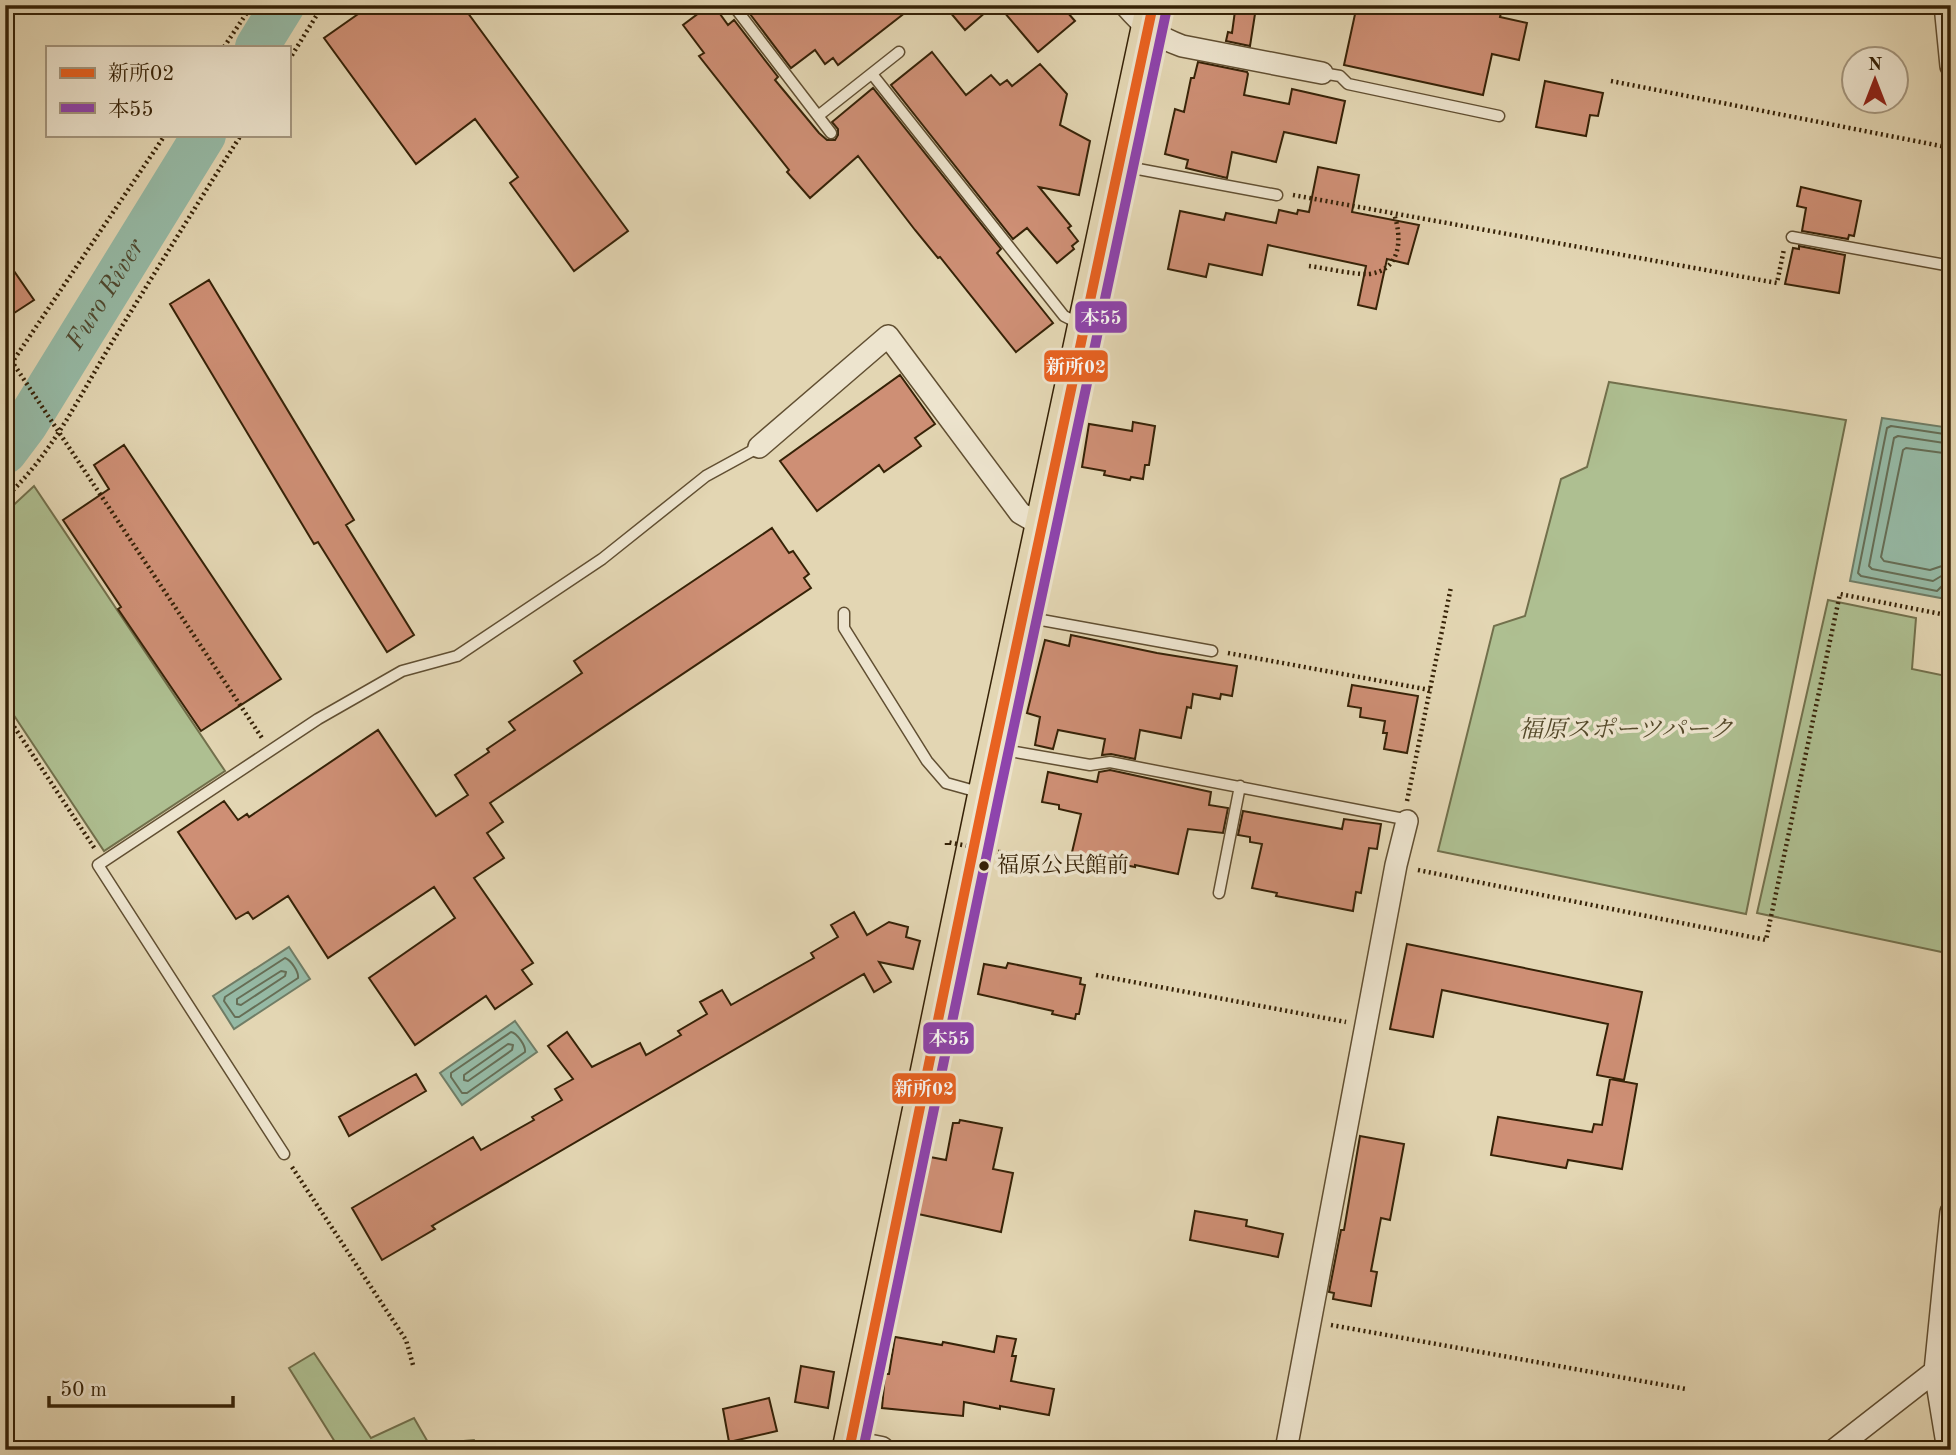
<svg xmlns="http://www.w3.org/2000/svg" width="1956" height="1455" font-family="'Old Standard TT','Noto Serif JP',serif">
	<rect width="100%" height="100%" fill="#e3d6b3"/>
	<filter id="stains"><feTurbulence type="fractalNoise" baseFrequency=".00286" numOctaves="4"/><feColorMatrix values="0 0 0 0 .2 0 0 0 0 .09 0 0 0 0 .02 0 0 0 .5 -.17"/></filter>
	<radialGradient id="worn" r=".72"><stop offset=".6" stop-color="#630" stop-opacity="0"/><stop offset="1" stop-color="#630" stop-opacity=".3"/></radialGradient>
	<path fill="#aebf91" stroke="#72704c" stroke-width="2" d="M1609 382 1846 420 1746 914 1438 851 1494 626 1525 616 1561 479 1587 467Z
		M34 486 225 771 104 851 5 702V513Z
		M1828 600 1916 618 1912 669 1951 677V954L1757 913Z
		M314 1353 371 1438 414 1418 429 1444 474 1440 480 1450H340L289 1368Z"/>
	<path fill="#96baa6" stroke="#707d66" stroke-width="2" d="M1882 418 1951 428V589H1948L1946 599 1850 581Z
		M289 947 310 979 234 1029 213 996Z
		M515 1021 537 1052 462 1105 440 1073Z"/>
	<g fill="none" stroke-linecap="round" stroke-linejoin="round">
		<path stroke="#666e56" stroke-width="2" d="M1951 435 1891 426 1887 428 1858 573 1861 576 1937 591 1944 584 1951 583
			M1951 444 1898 436 1894 438 1869 566 1872 569 1933 581 1943 575 1951 574
			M1951 454 1906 448 1903 450 1881 557 1884 561 1930 570 1951 563
			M285 958C291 960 299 972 298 978L239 1017H235L224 1001 225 997Z
			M281 971 286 972 285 976 241 1005 237 1004V999Z
			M511 1032C517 1033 526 1046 525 1052L467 1093H462L451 1077V1073Z
			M508 1044 513 1045 512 1050 468 1081 464 1080V1075Z"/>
		<g stroke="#96baa6" stroke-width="44">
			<path d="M257 47 283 5"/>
			<path id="s1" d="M5 452 26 424 204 135"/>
		</g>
	</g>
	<path fill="#ce8f75" stroke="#362207" stroke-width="2" d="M371 5H462L628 231 574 271 510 183 518 177 475 119 416 164 324 38Z
		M754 5H915L838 65 833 58 825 64 815 50 791 68 747 10Z
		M944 5H994L965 30Z
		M998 5H1061L1075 21 1038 52Z
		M1357 5H1503L1500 17 1527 23 1519 60 1492 54 1483 95 1344 65Z
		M707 7 710 11 715 7 728 25 734 20 778 77 775 80 819 133 827 140H835L838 135V129L832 122 873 88 1001 249 997 253 1053 323 1016 352 940 257 938 258 915 230 858 156 810 198 787 172 789 170 699 56 704 53 683 25Z
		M1235 11 1255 14 1250 46 1226 41 1228 32 1232 33Z
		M932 52 966 95 991 75 1000 85 1007 80 1012 86 1040 64 1067 94 1060 125 1090 141 1079 195 1039 187 1071 226 1068 228 1078 241 1072 246 1074 249 1057 263 1027 228 1013 239 891 85Z
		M1198 62 1247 72 1248 74 1244 95 1289 104 1292 89 1345 101 1336 143 1284 132 1276 162 1232 152 1227 178 1186 168 1188 160 1165 154 1175 109 1184 112 1191 78H1194Z
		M1545 81 1603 93 1598 116 1590 115 1586 136 1536 127Z
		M1318 167 1359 175 1352 212 1419 225 1408 264 1387 259 1376 309 1358 305 1366 266 1268 245 1262 275 1209 264 1206 277 1168 269 1180 211 1224 220 1226 213 1276 223 1279 210 1297 214 1298 210 1309 212Z
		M1801 187 1861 201 1854 236 1849 235 1848 239 1802 231 1806 208 1797 206Z
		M1799 246 1845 255 1839 293 1785 284 1793 248 1799 249Z
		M5 258 34 300 5 319Z
		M209 280 354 520 346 525 414 635 387 652 318 542 314 544 170 304Z
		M900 375 935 424 915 438 921 446 884 472 879 465 817 511 780 461Z
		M1133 422 1155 426 1149 465H1145L1143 479 1131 477 1130 480 1104 475 1105 471 1082 467 1089 424 1132 431Z
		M124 445 281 679 201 731 118 609 121 607 63 520 109 489 94 465Z
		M772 528 789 553 793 551 809 574 804 578 811 588 490 803 503 822 487 833 504 858 474 878 533 963 522 970 532 984 495 1009 486 996 415 1045 369 978 455 918 434 887 328 958 288 896 253 919 248 912 236 919 178 832 224 801 238 820 247 814 249 817 378 730 436 816 468 795 455 775 489 752 487 749 515 730 509 722 582 673 574 661Z
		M1071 635 1157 653 1237 666 1232 696 1221 694 1220 699 1193 694 1191 708 1187 707 1181 738 1140 730 1135 759 1111 754 1102 755 1105 739 1058 730 1053 749 1035 745 1040 717 1027 713 1045 640 1069 646Z
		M1352 685 1418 696 1407 753 1384 749 1387 733H1383L1385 721 1360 717 1361 708 1348 706Z
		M1110 770 1211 792 1209 805 1228 808 1223 833 1188 829 1178 874 1135 865V867L1108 862 1105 873 1069 865 1081 814 1059 809V805L1042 802 1048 772 1097 782 1099 772Z
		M1243 811 1342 829 1344 819 1381 824 1377 849 1369 848 1361 893 1356 892 1353 911 1276 896 1277 893 1252 888 1262 844 1250 842V837L1238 835Z
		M854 912 867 935 889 922 908 927 906 937 920 941 913 969 879 962 891 982 874 992 864 974 432 1226 435 1229 382 1260 352 1208 473 1137 481 1150 534 1120 532 1117 562 1100 555 1089 573 1079 548 1046 567 1032 592 1067 640 1043 646 1055 681 1035 678 1031 707 1014 700 1002 722 990 731 1005 814 958 811 953 838 937 831 925Z
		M1407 944 1642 992 1624 1080 1597 1075 1608 1024 1442 990 1433 1037 1390 1029Z
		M1008 963 1081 978 1080 984 1085 985 1079 1014H1076L1075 1019 1052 1014 1053 1011 978 994 984 964 1006 968Z
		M416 1074 426 1091 349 1136 339 1117Z
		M1610 1079 1637 1084 1622 1169 1568 1160 1566 1168 1491 1155 1498 1117 1592 1132 1594 1124 1602 1125Z
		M960 1120 1002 1128 993 1169 1013 1173 1001 1232 918 1214 930 1157 946 1160 953 1123H959Z
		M1360 1136 1404 1144 1390 1220 1381 1218 1371 1271 1377 1272 1371 1306 1333 1299 1334 1293 1329 1292 1341 1230H1344Z
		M1195 1211 1247 1220 1246 1226 1283 1234 1278 1257 1190 1240Z
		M997 1336 1016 1339 1012 1356H1016L1011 1381 1054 1389 1049 1415 1000 1406V1409L964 1402 963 1416 882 1408 885 1374H889L895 1337 942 1345 943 1342 994 1352Z
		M801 1366 834 1372 828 1408 795 1402Z
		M769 1398 777 1431 729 1442 723 1409Z"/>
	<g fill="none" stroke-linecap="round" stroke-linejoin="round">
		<g stroke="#614f32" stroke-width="13">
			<path id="service" d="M733 5 831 133
				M1322 73 1340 76 1348 84 1499 116
				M872 74 1064 316 1082 325
				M818 116 899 52
				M1122 166 1277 195
				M1792 237 1951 266
				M844 613V628L927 761 946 783 982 793
				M1025 617 1212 651
				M998 749 1090 765 1110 762 1404 819 1407 821
				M1219 893 1240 786
				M284 1154 98 865 318 719 402 671 457 656 602 559 706 476 759 447"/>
		</g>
		<g stroke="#614f32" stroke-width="24">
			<path id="minor" d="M1125 5C1144 27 1155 36 1182 46L1322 73
				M1945 5 1951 66
				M759 447 888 336 1020 513 1032 520 1044 522
				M1286 1450 1396 865 1407 821
				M1834 1450 1943 1365
				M1948 1450 1935 1371 1951 1212"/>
		</g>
		<g stroke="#614f32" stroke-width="29">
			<path id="tertiary" d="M851 1444 881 1450"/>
		</g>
		<g stroke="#362207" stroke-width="36">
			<path id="primary" d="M849 1450 985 793 1153 5"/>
		</g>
		<path stroke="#362207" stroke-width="4.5" stroke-dasharray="2 3.5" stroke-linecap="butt" d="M224 47 252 5
			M289 60 323 5
			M1611 81 1951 148
			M1293 195 1777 283 1784 249
			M1309 266C1325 268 1355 275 1369 274 1402 270 1402 237 1394 214
			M5 351 262 738
			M5 373 165 135
			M5 498C52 454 78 399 111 344 154 274 197 204 241 135
			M1228 653 1430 690
			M5 713 95 849
			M1407 801 1451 587
			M999 860 1020 864 1021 857 1000 852
			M1418 870 1766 940 1840 594 1951 616
			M1096 975 1346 1022
			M292 1167 398 1328 406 1340 413 1365
			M1331 1325 1686 1389"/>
		<use href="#service" stroke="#ede4ce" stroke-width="10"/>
		<use href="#minor" stroke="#ede4ce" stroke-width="21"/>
		<use href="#tertiary" stroke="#ede4ce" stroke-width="26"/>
		<use href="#primary" stroke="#e3d6b3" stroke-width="33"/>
		<path stroke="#362207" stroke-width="4.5" stroke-dasharray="2 3.5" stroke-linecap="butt" d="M947 845V842L999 852"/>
		<g stroke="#ede4ce" stroke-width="16">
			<path id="bus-1" d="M849 1450 985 793 1153 5"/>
		</g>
		<g stroke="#ede4ce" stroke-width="16">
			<path id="bus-2" d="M863 1450 999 796 1167 8"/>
		</g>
		<use href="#bus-1" stroke="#e96221" stroke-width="10"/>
		<use href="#bus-2" stroke="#8e44ad" stroke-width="10"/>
	</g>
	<circle fill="#362207" stroke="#ede4ce" stroke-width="2.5" cx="984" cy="866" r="6"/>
	<g text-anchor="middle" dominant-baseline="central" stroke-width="7" stroke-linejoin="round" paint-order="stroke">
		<g font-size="22" fill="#362207" stroke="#ede4ce" text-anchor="start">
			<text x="997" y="866">福原公民館前</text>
		</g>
		<g font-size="24" font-style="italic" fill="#54492a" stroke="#ede4ce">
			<text x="1626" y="731">福原スポーツパーク</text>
		</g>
		<g font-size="26" font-style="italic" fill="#4e482f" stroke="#ede4ce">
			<text stroke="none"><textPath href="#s1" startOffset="187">Furo River</textPath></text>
		</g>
	</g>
	<g stroke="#ede4ce" stroke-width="2.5">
		<rect x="1074" y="300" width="54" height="34" rx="7" fill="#8e44ad"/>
		<rect x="1043" y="349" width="66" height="34" rx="7" fill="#e96221"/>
		<rect x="922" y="1021" width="53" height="34" rx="7" fill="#8e44ad"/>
		<rect x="891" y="1072" width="66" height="33" rx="7" fill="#e96221"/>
	</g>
	<g font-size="19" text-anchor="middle" font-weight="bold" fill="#fff">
		<text x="1101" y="324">本55</text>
		<text x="1076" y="373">新所02</text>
		<text x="949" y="1045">本55</text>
		<text x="924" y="1095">新所02</text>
	</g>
	<rect width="1956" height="1455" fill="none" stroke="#e3d6b3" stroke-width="28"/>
	<rect x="7" y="7" width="1942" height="1441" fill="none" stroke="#362207" stroke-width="3.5"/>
	<rect x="14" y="14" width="1928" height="1427" fill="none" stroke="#362207" stroke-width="2"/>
	<rect x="46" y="46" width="245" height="91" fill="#ede4ce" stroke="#a4967e" stroke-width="2"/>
	<rect x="60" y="68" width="35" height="10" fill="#e96221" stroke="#a4967e" stroke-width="2"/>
	<text x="108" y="80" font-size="21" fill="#362207">新所02</text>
	<rect x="60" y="103" width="35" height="10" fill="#8e44ad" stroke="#a4967e" stroke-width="2"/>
	<text x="108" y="116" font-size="21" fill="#362207">本55</text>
	<g transform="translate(1875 80)"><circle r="33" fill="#ede4ce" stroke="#a4967e" stroke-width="2"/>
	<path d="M0-5L12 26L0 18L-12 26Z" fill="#8f2418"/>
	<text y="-10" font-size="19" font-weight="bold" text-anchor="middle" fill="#362207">N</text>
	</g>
	<path d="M49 1396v10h184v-10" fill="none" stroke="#362207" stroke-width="3.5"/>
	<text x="60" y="1396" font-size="21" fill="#362207" stroke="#ede4ce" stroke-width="5" paint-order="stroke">50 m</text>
	<rect width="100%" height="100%" filter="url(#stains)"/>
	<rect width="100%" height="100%" fill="url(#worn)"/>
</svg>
